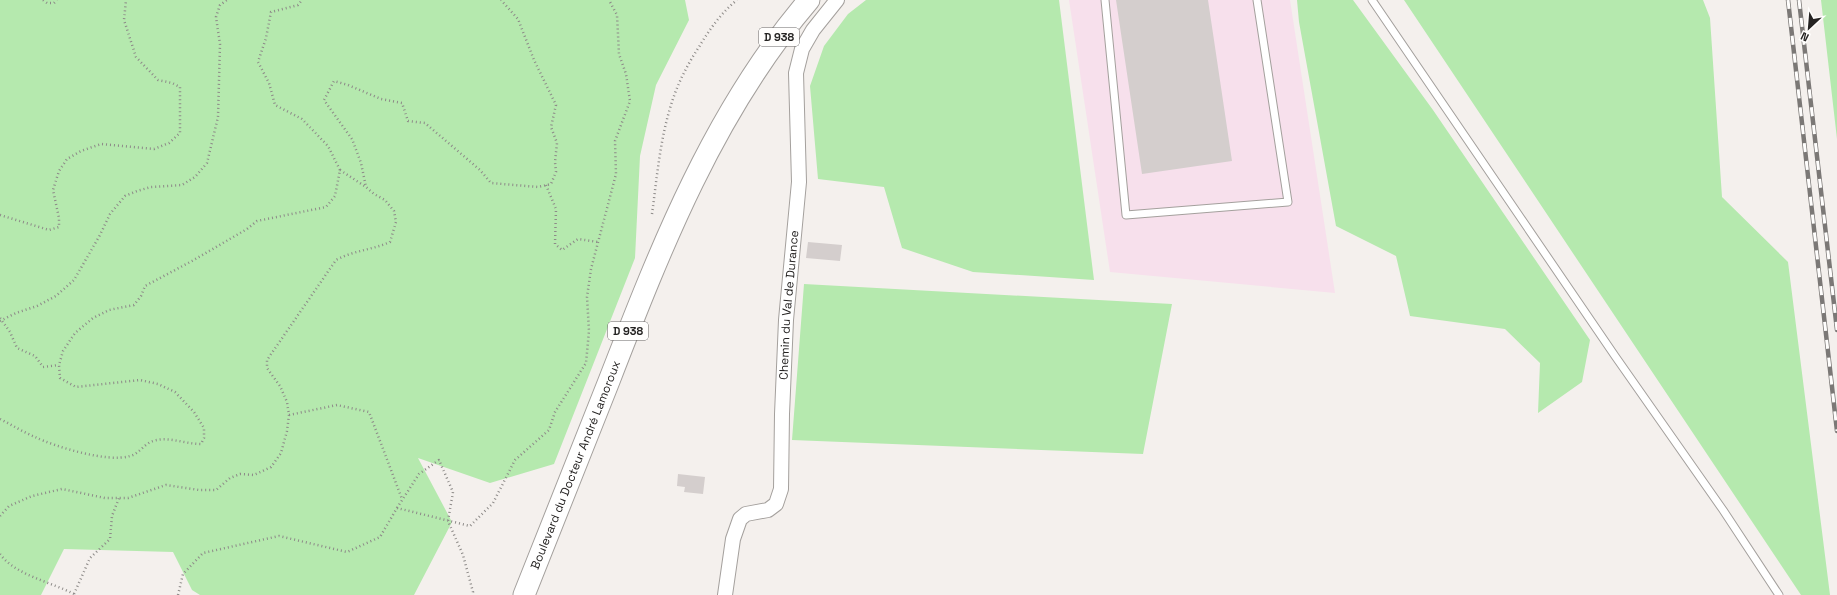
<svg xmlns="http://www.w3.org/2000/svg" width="1837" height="595" font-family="'Space Grotesk',sans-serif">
	<rect width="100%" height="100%" fill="#f4f0ed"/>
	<path fill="#f7e0ec" d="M1069 0H1290L1335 293 1110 272Z"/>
	<path fill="#b5e9ae" d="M0 0H685L689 20 656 85 640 156 635 258 554 464 490 483 418 458 452 522 414 595H200L192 590 173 552 64 549 41 595H0Z
		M866 0H1059L1094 280 973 272 902 248 884 187 818 179 810 86 824 46 848 14Z
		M1297 0H1353L1433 110 1590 340 1582 382 1538 413 1540 363 1505 329 1410 316 1396 256 1336 226 1299 22Z
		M1404 0H1703L1710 18 1722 197 1788 262 1830 595H1801Z
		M1821 0H1837V139Z
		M804 284 1172 304 1143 454 792 440Z"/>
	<path fill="#d4cecd" d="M1116 0H1208L1232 161 1142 174Z
		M808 242 842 245 840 261 806 258Z
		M678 474 705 477 703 494 684 492 685 487 677 486Z"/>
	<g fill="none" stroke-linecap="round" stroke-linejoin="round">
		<g stroke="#a4a09d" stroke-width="9">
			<path id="lane" d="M1105 0 1126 215 1288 202 1257 0
				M1372 0 1615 356 1723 510 1779 595"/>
		</g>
		<g stroke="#a4a09d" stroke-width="16">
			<g id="street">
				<path id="s1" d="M725 595 733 539 740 519 746 514 768 510 776 504 781 489 782 414 786 320 799 182 796 73 802 49 813 30 837 0"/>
			</g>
		</g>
		<g stroke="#a4a09d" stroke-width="23">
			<g id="primary">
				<path id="s2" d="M524 595C552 524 581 453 609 381 661 247 714 111 809 0"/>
			</g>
		</g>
		<path stroke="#8d8a88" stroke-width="2.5" stroke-dasharray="1 3" stroke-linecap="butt" d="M43 0 47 3H54L57 0
			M340 170 366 187
			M546 185 556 209 555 244 562 250 578 239 598 242
			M652 214C657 177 660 140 671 105 677 85 687 65 699 47 709 30 721 13 737 0
			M0 215 49 230 59 227V218L53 190 59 171 67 159 81 151 101 144 154 149 169 143 180 133V87L172 83 158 80 136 57 124 20 126 0
			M0 318 10 332 17 348 35 356 43 367 59 365
			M0 321 16 313 37 306 56 296 74 280 100 235 110 214 125 196 137 191 151 187 182 185 195 177 207 163 218 117 220 44 216 17 220 5 227 0
			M289 415 337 405 369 412 402 499
			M0 419C12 425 23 432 35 437 56 447 108 463 130 456 139 454 144 444 153 441 169 436 184 444 201 444L204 438V428L194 412 175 392 158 384 140 380 76 387 60 378 59 365 63 351 75 333 93 318 109 310 134 305 141 296 145 286 192 261 247 229 257 221 326 207 335 196 340 170 328 146 302 119 275 105 269 83 258 62 266 38 271 12 298 5 302 0
			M397 508 419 474 439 460 453 492 448 521 463 555 473 592 472 595
			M0 516 9 506 32 496 62 489 105 498H128L166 485 199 490H216L230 478 240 474 254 475 271 467 281 453 287 431 289 415 287 402 280 386 267 368V360L336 260C355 250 372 250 390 242L396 222 394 211 385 200 374 194 366 187 361 163 352 139 324 100 334 81 348 85 381 99 402 103 408 121 425 123 480 170 491 183 538 187 551 184 556 172 555 162 557 143 551 127 556 105 534 60 518 19 501 0
			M0 554C15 575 51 582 74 594
			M74 594 90 558 110 539 112 516 119 498
			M178 595 183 574 203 553 279 536 347 552 380 537 397 508 470 526 493 503 515 460 549 430 555 412 586 363 589 331 587 297 591 269 616 174 615 141 630 101 626 74 619 54 617 15 609 0"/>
		<use href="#lane" stroke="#fff" stroke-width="7"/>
		<use href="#street" stroke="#fff" stroke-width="14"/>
		<use href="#primary" stroke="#fff" stroke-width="21"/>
		<g stroke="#7b7876" stroke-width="4.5">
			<path id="rail" d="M1788 0 1837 431
				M1799 0 1837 330"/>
		</g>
		<use href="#rail" stroke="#fffefd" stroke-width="3" stroke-dasharray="9" stroke-linecap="butt"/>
	</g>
	<g text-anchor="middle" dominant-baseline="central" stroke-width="4" stroke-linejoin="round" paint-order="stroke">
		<g fill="#fffefd" stroke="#666564" stroke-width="1">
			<rect x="759" y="28" width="40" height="18" rx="3"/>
			<rect x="608" y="322" width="40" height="18" rx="3"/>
		</g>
		<g font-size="11" font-weight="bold" fill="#252322">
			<text x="779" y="37">D 938</text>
			<text x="628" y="331">D 938</text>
		</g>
		<g font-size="12" fill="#252322" stroke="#fffefd">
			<text stroke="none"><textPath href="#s1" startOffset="318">Chemin du Val de Durance</textPath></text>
			<text stroke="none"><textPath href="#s2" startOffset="140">Boulevard du Docteur André Lamoroux</textPath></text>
		</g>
	</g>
	<g transform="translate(1809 28) rotate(206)" stroke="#fffefd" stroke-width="3" paint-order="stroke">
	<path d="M0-3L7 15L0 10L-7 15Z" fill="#252322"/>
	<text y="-6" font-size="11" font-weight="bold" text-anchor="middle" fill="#252322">N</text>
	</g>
</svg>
